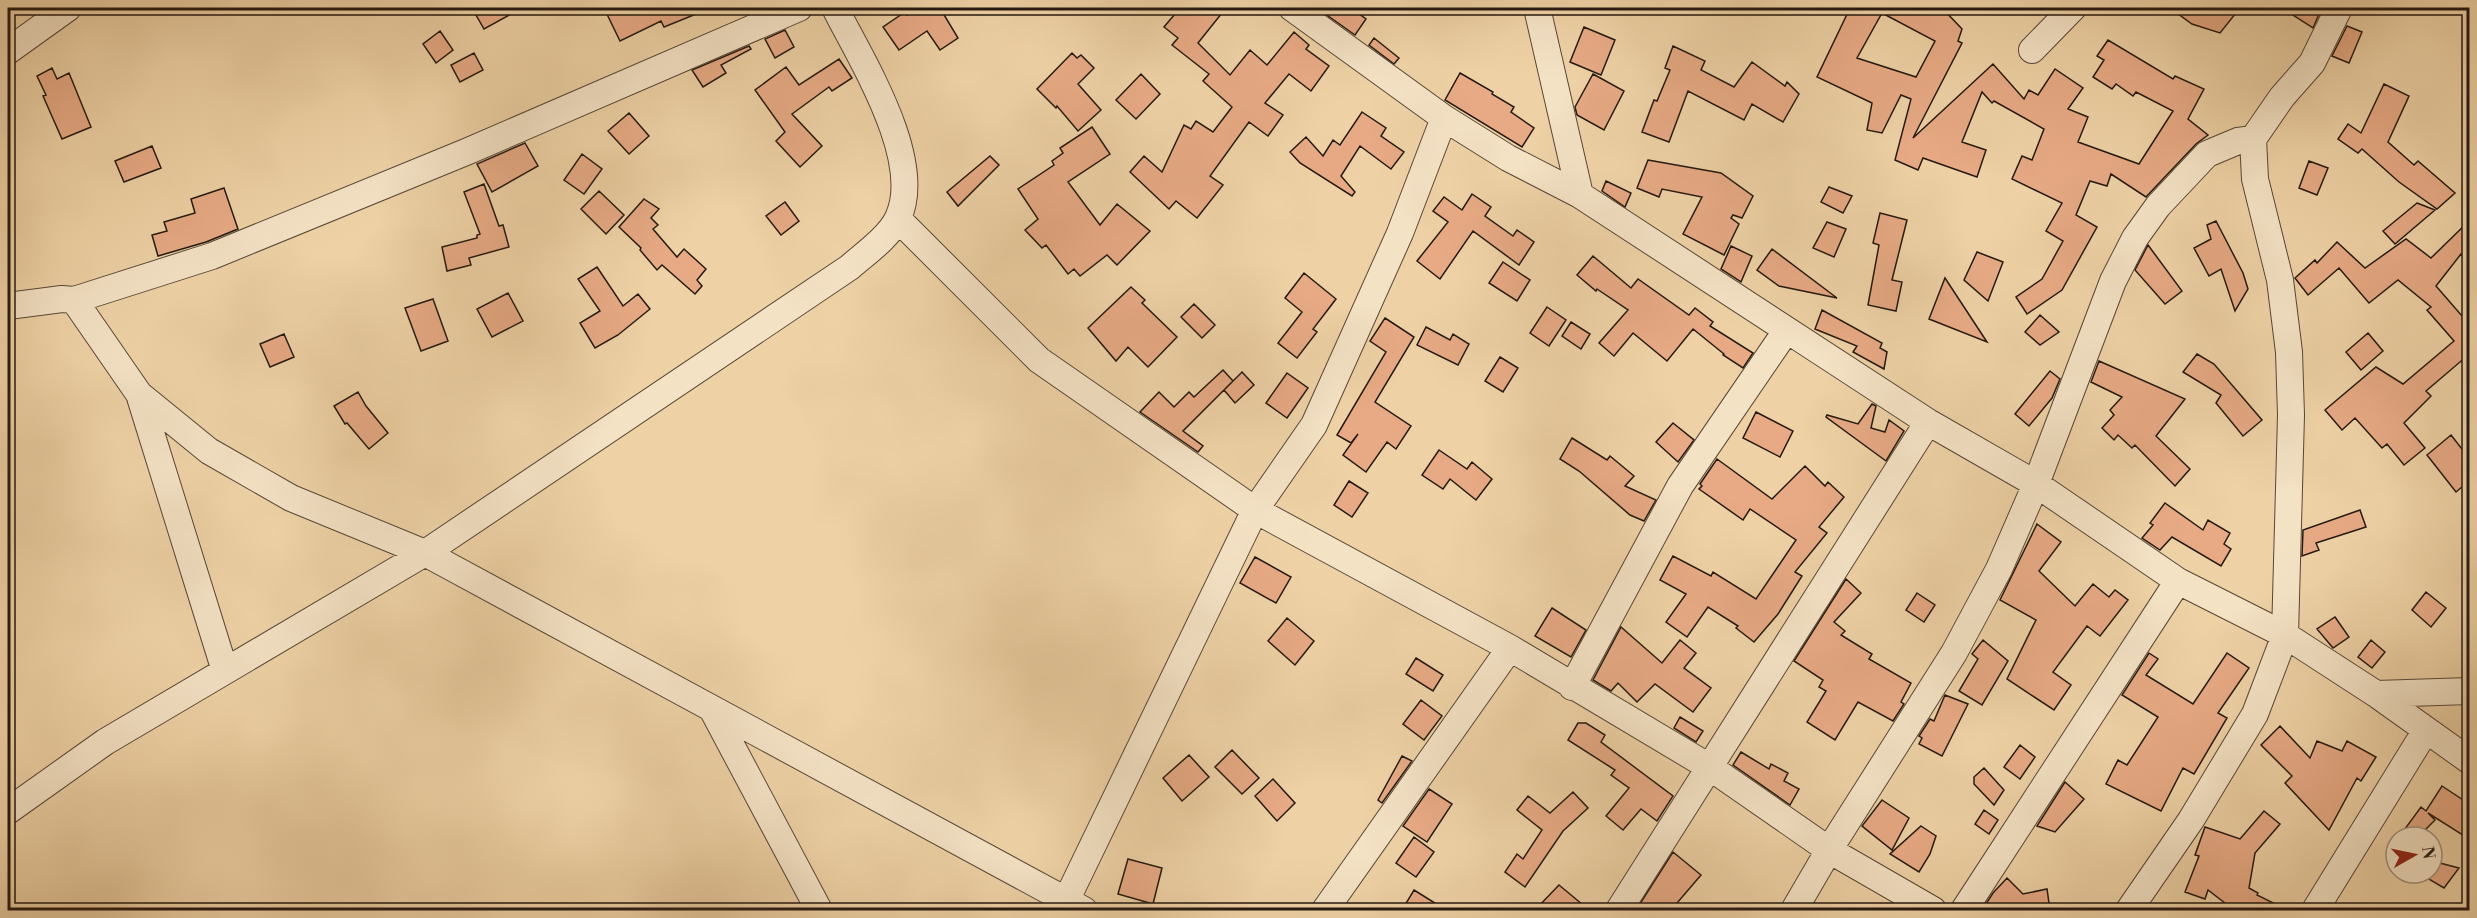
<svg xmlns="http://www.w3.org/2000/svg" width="2477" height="918" font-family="'Libre Bodoni',serif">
	<rect width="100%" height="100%" fill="#eed2a6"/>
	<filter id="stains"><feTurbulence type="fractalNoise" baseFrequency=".00333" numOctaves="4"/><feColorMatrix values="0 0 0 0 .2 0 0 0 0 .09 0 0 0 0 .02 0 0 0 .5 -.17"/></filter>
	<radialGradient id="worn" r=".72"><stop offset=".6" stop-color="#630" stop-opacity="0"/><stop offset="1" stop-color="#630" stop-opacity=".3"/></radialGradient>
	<path fill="#e7aa85" stroke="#251910" stroke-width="1.5" fill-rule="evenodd" d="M472 8H522L484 29Z
		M604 8H711L664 27 661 21 620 41Z
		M920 8H940L958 38 940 50 927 31 899 50 883 27 905 12 907 15Z
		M1180 8H1226L1198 43 1230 75 1250 50 1267 65 1294 32 1309 45 1306 49 1329 66 1311 91 1289 74 1265 103 1283 115 1268 136 1249 122 1210 176 1223 185 1197 218 1176 201 1169 209 1130 172 1144 156 1162 172 1184 125 1191 129 1196 121 1213 132 1232 107 1203 81 1209 74 1172 45 1178 38 1164 27Z
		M1317 8H1351L1366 19 1355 35Z
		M1850 8H1942L1962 29 1958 41 1962 43 1913 138 1993 64 2024 99 2029 90 2038 95 2055 69 2083 88 2068 109 2088 117 2078 142 2139 164 2173 111 2136 92 2133 96 2116 84 2112 89 2093 77 2104 60 2097 56 2108 40 2173 79 2175 76 2204 89 2188 119 2208 135 2196 144 2146 197 2111 174 2107 186 2090 181 2076 215 2097 227 2062 290 2027 314 2016 297 2042 279 2063 241 2046 231 2062 203 2012 179 2022 156 2032 160 2044 129 1994 101 1992 103 1982 92 1962 142 1986 150 1977 177 1923 158 1918 170 1895 160 1911 99 1901 95 1882 133 1867 130 1872 103 1817 77ZM1882 13 1935 41 1916 77 1857 58Z
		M2170 8H2240L2220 33 2192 24Z
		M2286 8H2303L2319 14 2313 28 2285 10Z
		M2347 26 2362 32 2349 63 2332 56Z
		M1584 27 1615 40 1601 75 1570 62Z
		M785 30 794 47 775 58 765 39Z
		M440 31 453 50 436 63 423 44Z
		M1374 38 1399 58 1394 64 1369 45Z
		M749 46 751 49 721 65 726 73 703 87 692 70Z
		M1673 46 1705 61 1701 70 1734 87 1752 62 1785 86 1787 82 1799 94 1783 122 1752 104 1744 120 1688 91 1669 142 1642 132 1654 100 1657 101 1670 70 1665 68Z
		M474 53 483 70 460 82 451 65Z
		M1072 53 1077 58 1081 55 1094 68 1078 84 1101 110 1078 131 1057 106 1056 108 1037 89Z
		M839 59 852 78 832 91 829 87 792 114 822 146 800 167 776 141 785 132 755 90 786 67 799 85Z
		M52 68 57 79 69 73 91 127 62 139 43 96 46 95 37 76Z
		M1460 73 1493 92 1492 94 1514 107 1511 112 1534 128 1522 147 1445 100Z
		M1141 74 1160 94 1136 119 1116 100Z
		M1593 74 1624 91 1604 130 1577 115 1575 107Z
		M2384 84 2409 96 2388 142 2414 165 2418 161 2455 193 2437 209 2399 182 2362 149 2358 153 2338 139 2348 124 2361 133Z
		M1362 112 1386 128 1381 136 1404 152 1391 169 1360 146 1341 176 1355 192 1352 196 1300 163 1290 152 1306 137 1323 156 1333 140 1340 145Z
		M629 113 649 136 629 154 608 131Z
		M1092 127 1110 154 1068 182 1100 225 1117 204 1150 231 1117 265 1107 255 1080 276 1074 269 1068 274 1046 245 1042 248 1025 230 1038 219 1018 189 1054 165 1052 161 1063 153 1060 148Z
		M525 143 538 166 492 192 477 164Z
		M152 146 161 168 124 182 115 161Z
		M582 154 602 169 584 194 564 180Z
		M990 156 999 165 958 206 947 192Z
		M1648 160 1721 173 1753 196 1742 218 1733 215 1731 218 1739 224 1724 255 1683 234 1702 197 1662 189 1659 197 1637 188Z
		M2309 161 2328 168 2317 195 2299 188Z
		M1606 181 1631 193 1625 207 1602 191Z
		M484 184 499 226 503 225 509 247 469 258 471 265 447 271 442 247 477 238V235L480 234 464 192Z
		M1829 187 1852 196 1843 213 1821 202Z
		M224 188 238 229 206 242 158 256 152 235 167 231 164 222 195 213 191 199Z
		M599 191 624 215 606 234 581 209Z
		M1472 194 1491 207 1485 216 1513 236 1517 230 1534 242 1519 265 1473 231 1440 279 1417 261 1448 222 1433 211 1444 197 1462 210Z
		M644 199 659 209 651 218 658 225 653 229 677 257 684 249 706 269 697 280 702 286 695 294 662 265 657 270 640 250 641 248 619 227Z
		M785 202 799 221 781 235 766 216Z
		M2417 203 2435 210 2395 244 2383 231Z
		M1880 213 1907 220 1892 280 1902 282 1896 311 1868 305 1879 245 1873 243Z
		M2216 221 2243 273 2248 289 2235 311 2221 269 2209 276 2194 248 2211 239 2207 225Z
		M2469 221V263L2461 254 2436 286 2469 324V359L2467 356 2426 391 2431 396 2404 423 2425 448 2404 465 2387 444 2382 448 2355 418 2342 430 2325 410 2376 367 2403 384 2454 341 2427 310 2431 307 2398 280 2369 303 2339 268 2308 295 2295 278 2315 260 2317 263 2337 242 2365 268 2406 239 2431 258Z
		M1827 222 1846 229 1834 257 1813 248Z
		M2148 245 2182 291 2165 304 2135 270Z
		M1731 246 1752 256 1741 282 1721 269Z
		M1772 249 1837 298 1779 286 1757 270Z
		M1977 252 2003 262 1988 301 1964 280Z
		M1593 256 1631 288 1638 279 1689 315 1695 308 1713 322 1710 326 1753 353 1743 368 1723 355 1724 354 1693 329 1667 361 1633 333 1614 356 1599 343 1628 310 1597 289 1596 291 1577 275Z
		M1503 262 1530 280 1517 301 1489 283Z
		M597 267 623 306 638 294 650 309 618 335 595 348 580 323 600 311 578 279Z
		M1304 273 1336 299 1313 329 1317 332 1297 358 1278 343 1302 312 1285 298Z
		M1945 278 1987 342 1929 319Z
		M1131 287 1145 300 1142 303 1177 337 1148 367 1128 347 1116 361 1088 328Z
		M508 293 523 321 492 337 477 309Z
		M433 299 448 341 421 351 405 308Z
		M1194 304 1215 325 1202 338 1181 317Z
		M1547 307 1566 320 1549 346 1530 333Z
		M1822 310 1882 343 1880 348 1887 352 1884 369 1853 352 1857 346 1815 329Z
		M2040 315 2059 332 2040 345 2025 332Z
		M1385 318 1414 337 1375 402 1411 426 1396 449 1387 442 1366 472 1343 455 1358 434 1351 443 1337 435 1386 352 1370 341Z
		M1571 322 1590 334 1581 349 1562 336Z
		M1426 327 1450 340 1453 334 1469 344 1458 365 1417 345Z
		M2368 333 2383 351 2361 370 2346 352Z
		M284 334 294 357 270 367 260 344Z
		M2197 354 2214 364 2262 420 2243 436 2216 403 2221 395 2183 372Z
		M1500 357 1518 368 1503 392 1485 381Z
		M2099 361 2185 399 2156 436 2190 469 2175 486 2135 445 2132 448 2118 435 2114 440 2102 428 2114 415 2110 410 2122 397 2091 382Z
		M1223 370 1233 381 1183 431 1203 446 1198 452 1140 412 1159 392 1174 407 1189 392 1194 397Z
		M2050 371 2060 379 2052 398 2029 426 2015 414Z
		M1242 372 1254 385 1235 403 1224 390Z
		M1287 373 1308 388 1287 418 1266 403Z
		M358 392 366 406 388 433 369 449 347 423 345 424 334 406Z
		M1872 404 1876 406 1871 428 1885 432 1889 420 1904 431 1886 461 1826 417 1827 415 1858 424Z
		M1756 412 1793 431 1780 457 1743 438Z
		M1673 423 1694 440 1678 462 1656 442Z
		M2451 435 2469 458V481L2456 492 2427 455Z
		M1572 438 1607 460 1610 456 1634 476 1625 486 1656 500 1644 521 1630 515 1579 471 1560 459Z
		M1439 450 1467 469 1472 462 1492 479 1476 500 1450 479 1443 489 1422 475Z
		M1717 459 1772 499 1805 466 1825 486 1828 482 1844 497 1819 527 1827 533 1795 572 1802 576 1778 614 1754 642 1736 628 1738 626 1708 607 1687 637 1666 622 1686 594 1660 580 1673 556 1711 576 1713 572 1756 599 1796 540 1750 509 1743 520 1699 489 1702 486 1700 484Z
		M1349 481 1368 493 1352 517 1334 505Z
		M2165 503 2203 530 2208 520 2230 533 2224 544 2231 549 2221 566 2172 537 2160 550 2142 538 2153 525 2150 523Z
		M2360 510 2366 527 2316 543 2319 550 2302 556 2303 530Z
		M2037 524 2061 542 2039 571 2075 606 2093 584 2109 597 2115 590 2128 600 2100 636 2087 626 2053 672 2071 685 2054 710 2007 679 2036 620 2000 600Z
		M1255 557 1291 577 1276 603 1240 583Z
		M1846 579 1861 593 1834 622 1845 631 1841 635 1872 654 1869 659 1911 683 1901 702 1904 704 1893 721 1858 702 1835 740 1807 722 1826 691 1819 687 1823 680 1794 661Z
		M2426 592 2446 608 2431 627 2412 610Z
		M1917 593 1935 605 1924 622 1906 610Z
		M1552 608 1586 630 1571 657 1535 636Z
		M2335 617 2349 637 2333 648 2317 629Z
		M1287 618 1314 641 1295 665 1268 641Z
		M1621 627 1662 663 1680 640 1696 653 1684 668 1711 688 1693 712 1655 684 1637 702 1618 683 1611 691 1593 680Z
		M1983 640 2008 661 1982 705 1959 691 1978 659 1972 654Z
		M2371 640 2385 652 2372 668 2358 657Z
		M2149 653 2158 659 2146 675 2193 704 2227 653 2249 668 2218 713 2227 718 2194 774 2183 768 2161 811 2106 784 2118 760 2127 765 2158 717 2122 695Z
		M1416 658 1443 675 1433 691 1406 674Z
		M1945 695 1968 704 1942 756 1919 744 1922 738 1919 736 1930 719 1934 721Z
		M1421 700 1442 716 1424 740 1403 724Z
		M1680 717 1703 731 1696 742 1674 728Z
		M1578 723H1586L1605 735 1601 742 1673 796 1657 821 1641 809 1623 830 1606 816 1629 788 1611 775 1615 770 1568 740Z
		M2280 726 2310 758 2317 741 2342 751 2347 741 2376 757 2361 781 2357 778 2329 830 2285 783 2292 776 2261 745Z
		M2020 745 2035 757 2020 779 2004 767Z
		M1232 750 1259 778 1242 794 1215 767Z
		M1741 752 1769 769 1771 764 1788 773 1784 781 1799 789 1790 805 1733 765Z
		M1189 755 1209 777 1182 801 1163 778Z
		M1402 756 1412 761 1382 803 1378 800Z
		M1984 768 2004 790 1994 805 1974 784V777Z
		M1273 779 1295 803 1277 821 1255 796Z
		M2065 782 2084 799 2055 832 2037 826Z
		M2442 786 2469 804V839L2428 813 2435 820 2418 837H2399L2421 807 2426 811Z
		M1429 789 1452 804 1427 842 1403 826Z
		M1573 792 1588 808 1563 831 1525 887 1505 872 1517 854 1523 859 1542 830 1517 810 1528 796 1550 813Z
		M1882 800 1909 818 1892 850 1862 826Z
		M1984 810 1998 820 1989 834 1975 824Z
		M2264 811 2280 824 2255 853 2249 888 2258 893 2257 895 2287 910H2234L2208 890 2205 899 2185 892 2199 856 2195 855 2205 827 2240 839Z
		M1921 826 1936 836 1930 854 1919 872 1890 854Z
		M1414 837 1434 852 1416 877 1396 863Z
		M1673 852 1701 875 1671 910H1636Z
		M1128 859 1162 868 1153 904 1118 894Z
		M2432 861 2459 868 2444 888 2427 878 2429 873H2432Z
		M2007 878 2023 894 2047 889 2050 910H1982L1993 893Z
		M1559 885 1589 910H1535Z
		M1414 890 1446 910H1402Z"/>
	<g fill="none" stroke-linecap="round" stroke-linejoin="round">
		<g stroke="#574736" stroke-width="28">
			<path id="minor" d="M1292 8 1444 118 1508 158 1580 195 1928 422 2036 484 2178 581 2285 635 2376 694 2470 761
				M1537 8 1580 195
				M2032 50 2073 8
				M8 51 68 8
				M898 219 1039 360 1255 510 1510 648 1711 768 1829 850 1933 910
				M74 300 139 394 209 451 291 498 425 553 1084 910
				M8 306 62 299 74 300 212 256 466 152 799 8
				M139 394 225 671
				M1572 687 1680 486 1786 331
				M2376 694 2470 691
				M712 709 819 910
				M8 811 105 742 425 553 850 267C866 253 889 237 898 218 925 160 861 60 835 8
				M1066 901 1255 510 1314 425 1400 233 1444 118
				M1325 910 1510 648
				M1619 910 1928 422
				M1794 910 1829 850 1954 653 1999 569 2036 484 2113 281 2135 238 2158 206 2207 154 2238 141 2253 139
				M1964 910 2178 581
				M2129 910 2191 820 2255 714 2285 635 2291 415 2289 352 2280 280 2255 179 2253 139 2282 97 2312 63 2339 8
				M2315 910 2426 730"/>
		</g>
		<use href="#minor" stroke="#f4e2c5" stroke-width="26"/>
	</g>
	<rect width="2477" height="918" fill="none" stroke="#eed2a6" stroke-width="30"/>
	<rect x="9" y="9" width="2459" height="900" fill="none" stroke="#251910" stroke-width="3"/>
	<rect x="15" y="15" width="2447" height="888" fill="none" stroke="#251910" stroke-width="1.5"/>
	<g transform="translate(2414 855) rotate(81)"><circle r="28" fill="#f4e2c5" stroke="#a1927d" stroke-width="1.5"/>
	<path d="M0-4.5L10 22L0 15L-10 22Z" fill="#8f2418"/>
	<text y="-9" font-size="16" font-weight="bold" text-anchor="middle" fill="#251910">N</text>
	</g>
	<rect width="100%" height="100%" filter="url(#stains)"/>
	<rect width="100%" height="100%" fill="url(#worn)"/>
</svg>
